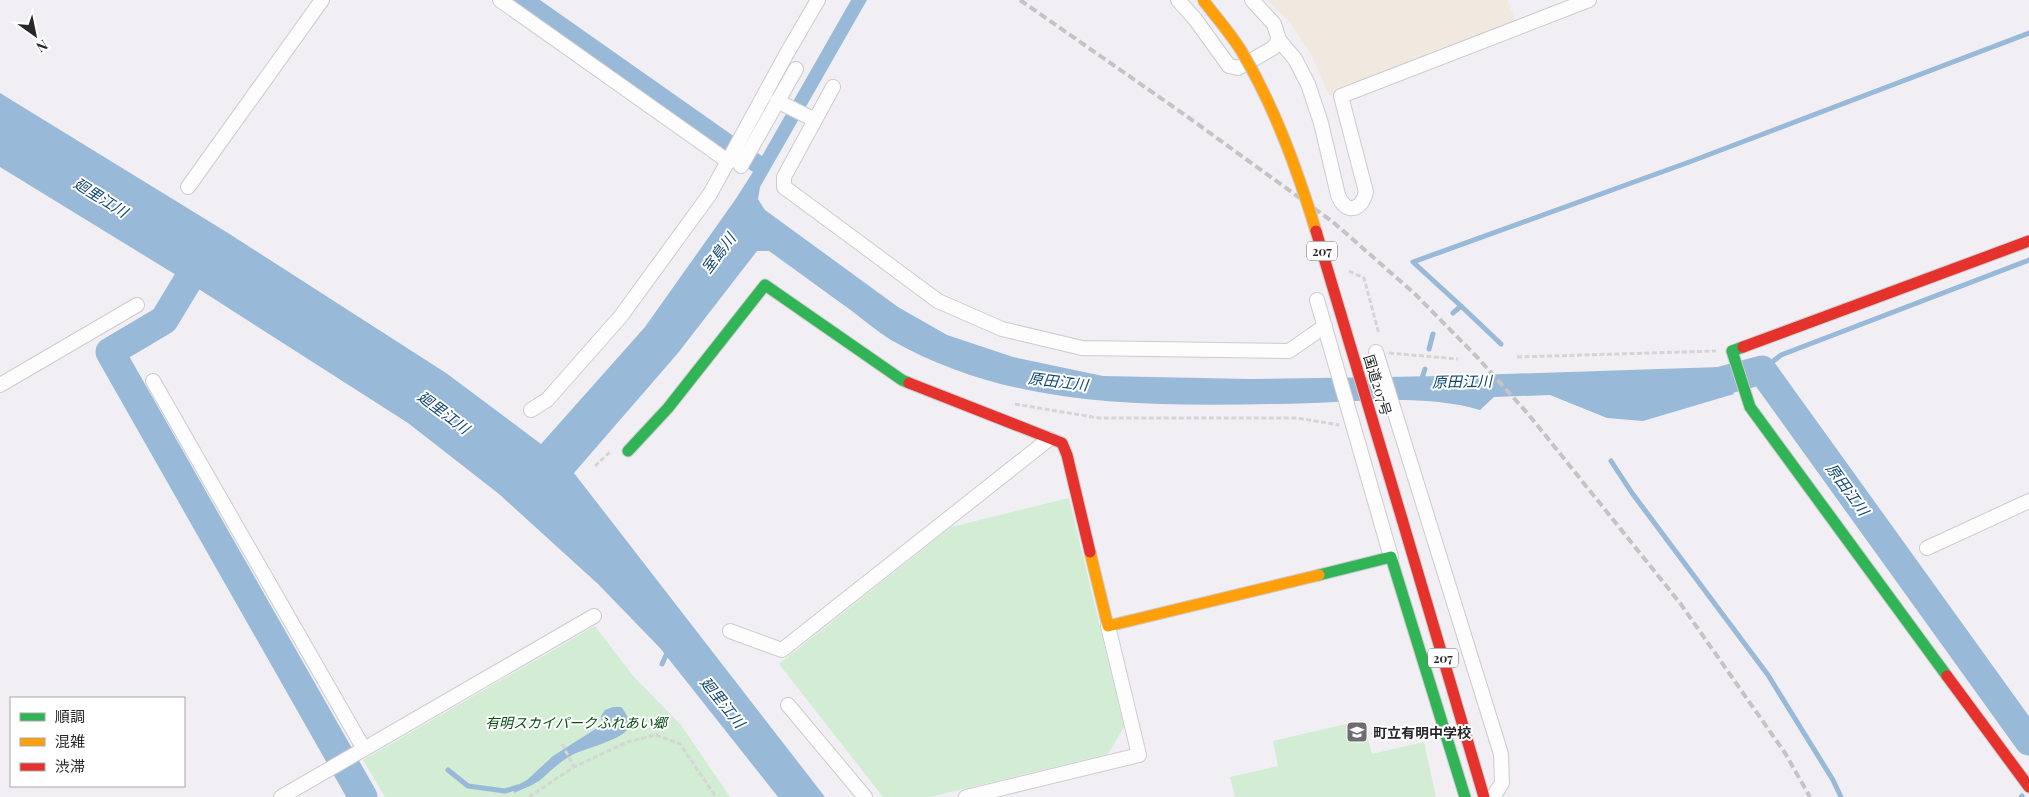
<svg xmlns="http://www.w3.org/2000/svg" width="2029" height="797" font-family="'Playfair Display','Noto Sans JP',serif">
	<rect width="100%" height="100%" fill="#f1eff3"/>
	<path fill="#f1e9e0" d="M1267 0H1507L1517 23 1329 96 1312 56 1289 22Z"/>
	<path fill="#d3ecd4" d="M1069 498 1124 727 1108 754 930 797H883L779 664 951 527Z
		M595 626 634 677 681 725 730 797H385L363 760Z
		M1363 720 1372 754 1424 742 1436 797H1235L1230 777 1278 766 1273 741Z"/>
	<path fill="#98b9d8" d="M511 0H540L762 156 851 0H867L760 187 758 199 765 210 898 307 947 335 1013 357 1103 376 1249 379 1446 376 1720 367 1734 394 1643 421 1607 418 1550 395 1494 397 1480 410C1418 392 1342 404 1277 404 1145 406 1010 408 891 340 878 332 865 321 852 311 824 291 797 271 769 251H757L678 353 574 473 825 797H778L660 648 598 584 499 494 408 423 194 286 0 167V93L228 233 446 373 541 444 645 327 735 200 753 172Z
		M613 707H621C627 714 632 723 626 731 619 740 584 749 572 755 559 762 550 772 539 781 531 786 522 789 514 793V787L527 780 553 756 597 728 602 722 601 716 605 710Z"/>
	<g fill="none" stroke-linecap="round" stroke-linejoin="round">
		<path stroke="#98b9d8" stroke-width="5" d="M1461 306 1501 344
			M1453 313 1461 306 1413 262 1692 161 2029 33
			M1429 349 1433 334
			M1762 370 1781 355 2029 260
			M1421 381 1425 369
			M1611 461 1632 493 1768 675 1833 780 1841 797
			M662 664 668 651
			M448 770 468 786 505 791 518 787
			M2021 797 2022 796"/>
		<path stroke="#98b9d8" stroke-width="29" d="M201 259 164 320 110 352 363 797
			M1688 390 1762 370 2029 741"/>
		<g stroke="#cdcbce" stroke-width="16">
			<path id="street" d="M500 0 729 162
				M1178 0 1195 19 1229 66 1238 68 1273 48 1279 40
				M1252 0 1274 24 1279 40 1295 59 1308 84 1321 123 1338 195C1345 214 1361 212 1366 192L1341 96 1589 0
				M833 87 784 177V187L938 301 1002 329 1082 348 1289 351 1325 326
				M777 101 815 120
				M741 166 796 69
				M188 187 322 0
				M1317 300 1391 557
				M1376 352 1501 754 1502 783 1493 797
				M153 381 364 749
				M0 385 137 305
				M531 410 547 400 621 316 710 194 787 53 818 0
				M1927 548 2029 501
				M730 631 782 650 1049 439
				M788 705 865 797
				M281 797 594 616
				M966 797 1139 755 1108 626"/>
		</g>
		<g stroke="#cdcbce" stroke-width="13">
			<path id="fast" d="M1743 347 1732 351 1750 407 1947 676
				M628 451 668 408 765 285 902 380 909 383
				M1319 575 1391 557 1465 797"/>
		</g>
		<g stroke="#cdcbce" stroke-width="13">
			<path id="slow" d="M1090 552 1108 626 1319 575"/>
		</g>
		<g stroke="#cdcbce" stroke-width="13">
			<path id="jam" d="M1743 347 2029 241
				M909 383 1062 443 1067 455 1090 552
				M1402 519 1484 797
				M1947 676 2029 787"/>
		</g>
		<path stroke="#d5d5d5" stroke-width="3" stroke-dasharray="5 2.5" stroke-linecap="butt" d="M1349 271 1364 278 1379 334
			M1389 353 1458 359
			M1517 357 1716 351
			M1015 404 1099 418H1297L1339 425
			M595 466 611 451
			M562 744 574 767
			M529 797 574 767 627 742 656 735 680 744 716 797"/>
		<use href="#street" stroke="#fdfdfd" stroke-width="14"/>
		<use href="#fast" stroke="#30b455" stroke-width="11"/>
		<use href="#slow" stroke="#ff9f0a" stroke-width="11"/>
		<use href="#jam" stroke="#e5322d" stroke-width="11"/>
		<path stroke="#c5c4c5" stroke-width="4" stroke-dasharray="8 4" stroke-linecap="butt" d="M1020 0 1185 115 1333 222 1415 294 1477 357 1529 415 1680 603 1785 753 1810 797"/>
		<g stroke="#cdcbce" stroke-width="13" stroke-linecap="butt">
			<path id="slow-bridge" d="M1203 0C1216 17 1231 34 1242 52 1275 108 1297 169 1316 231"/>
		</g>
		<g stroke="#cdcbce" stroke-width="13" stroke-linecap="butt">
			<path id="jam-bridge" d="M1316 231 1402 519"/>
		</g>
		<use href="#slow-bridge" stroke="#ff9f0a" stroke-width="11"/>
		<use href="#jam-bridge" stroke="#e5322d" stroke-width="11"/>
	</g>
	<defs>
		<g id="school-square" transform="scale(1.125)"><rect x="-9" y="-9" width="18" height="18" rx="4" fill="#6e6c6f" stroke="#fff"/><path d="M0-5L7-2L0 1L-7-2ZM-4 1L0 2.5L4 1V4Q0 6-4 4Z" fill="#fff"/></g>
	</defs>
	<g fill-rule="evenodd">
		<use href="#school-square" x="1357" y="732"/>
	</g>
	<g text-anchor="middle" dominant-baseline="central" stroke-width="4" stroke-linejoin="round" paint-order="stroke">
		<g fill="#fff" stroke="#686768" stroke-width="1">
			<rect x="1307" y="241.5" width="30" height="19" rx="4"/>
			<rect x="1428" y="648.5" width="30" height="19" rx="4"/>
		</g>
		<g font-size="12" font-weight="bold" fill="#272628">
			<text x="1322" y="251">207</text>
			<text x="1443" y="658">207</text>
		</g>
		<g font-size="14" fill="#272628" stroke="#fff">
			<text transform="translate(1378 385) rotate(73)">国道207号</text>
		</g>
		<g font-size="14" font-style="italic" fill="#054e12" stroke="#fff">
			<text x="576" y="722">有明スカイパークふれあい郷</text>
		</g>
		<g font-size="14" font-weight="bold" fill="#272628" stroke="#fff" text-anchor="start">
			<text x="1373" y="732">町立有明中学校</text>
		</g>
		<g font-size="15" font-style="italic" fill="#0e466f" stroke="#fff">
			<text transform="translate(101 197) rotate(32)">廻里江川</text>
			<text transform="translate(718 253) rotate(-53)">室島川</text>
			<text transform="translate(1058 381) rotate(7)">原田江川</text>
			<text transform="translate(1462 381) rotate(-1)">原田江川</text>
			<text transform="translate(444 412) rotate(37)">廻里江川</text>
			<text transform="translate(1848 489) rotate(54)">原田江川</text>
			<text transform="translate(723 702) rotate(51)">廻里江川</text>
		</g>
	</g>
	<rect x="10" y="697" width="175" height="90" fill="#ffffff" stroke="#a9a8a9"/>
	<rect x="20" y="713" width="25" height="8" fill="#30b455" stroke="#a9a8a9"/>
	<text x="55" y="722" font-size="15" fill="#272628">順調</text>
	<rect x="20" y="738" width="25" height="8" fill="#ff9f0a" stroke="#a9a8a9"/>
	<text x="55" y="747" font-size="15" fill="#272628">混雑</text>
	<rect x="20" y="763" width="25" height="8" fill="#e5322d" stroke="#a9a8a9"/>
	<text x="55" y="772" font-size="15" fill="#272628">渋滞</text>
	<g transform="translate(35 35) rotate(147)" stroke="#ffffff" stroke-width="4" paint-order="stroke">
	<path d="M0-4L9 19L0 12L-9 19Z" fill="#272628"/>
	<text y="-8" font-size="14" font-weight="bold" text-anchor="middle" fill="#272628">N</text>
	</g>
</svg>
